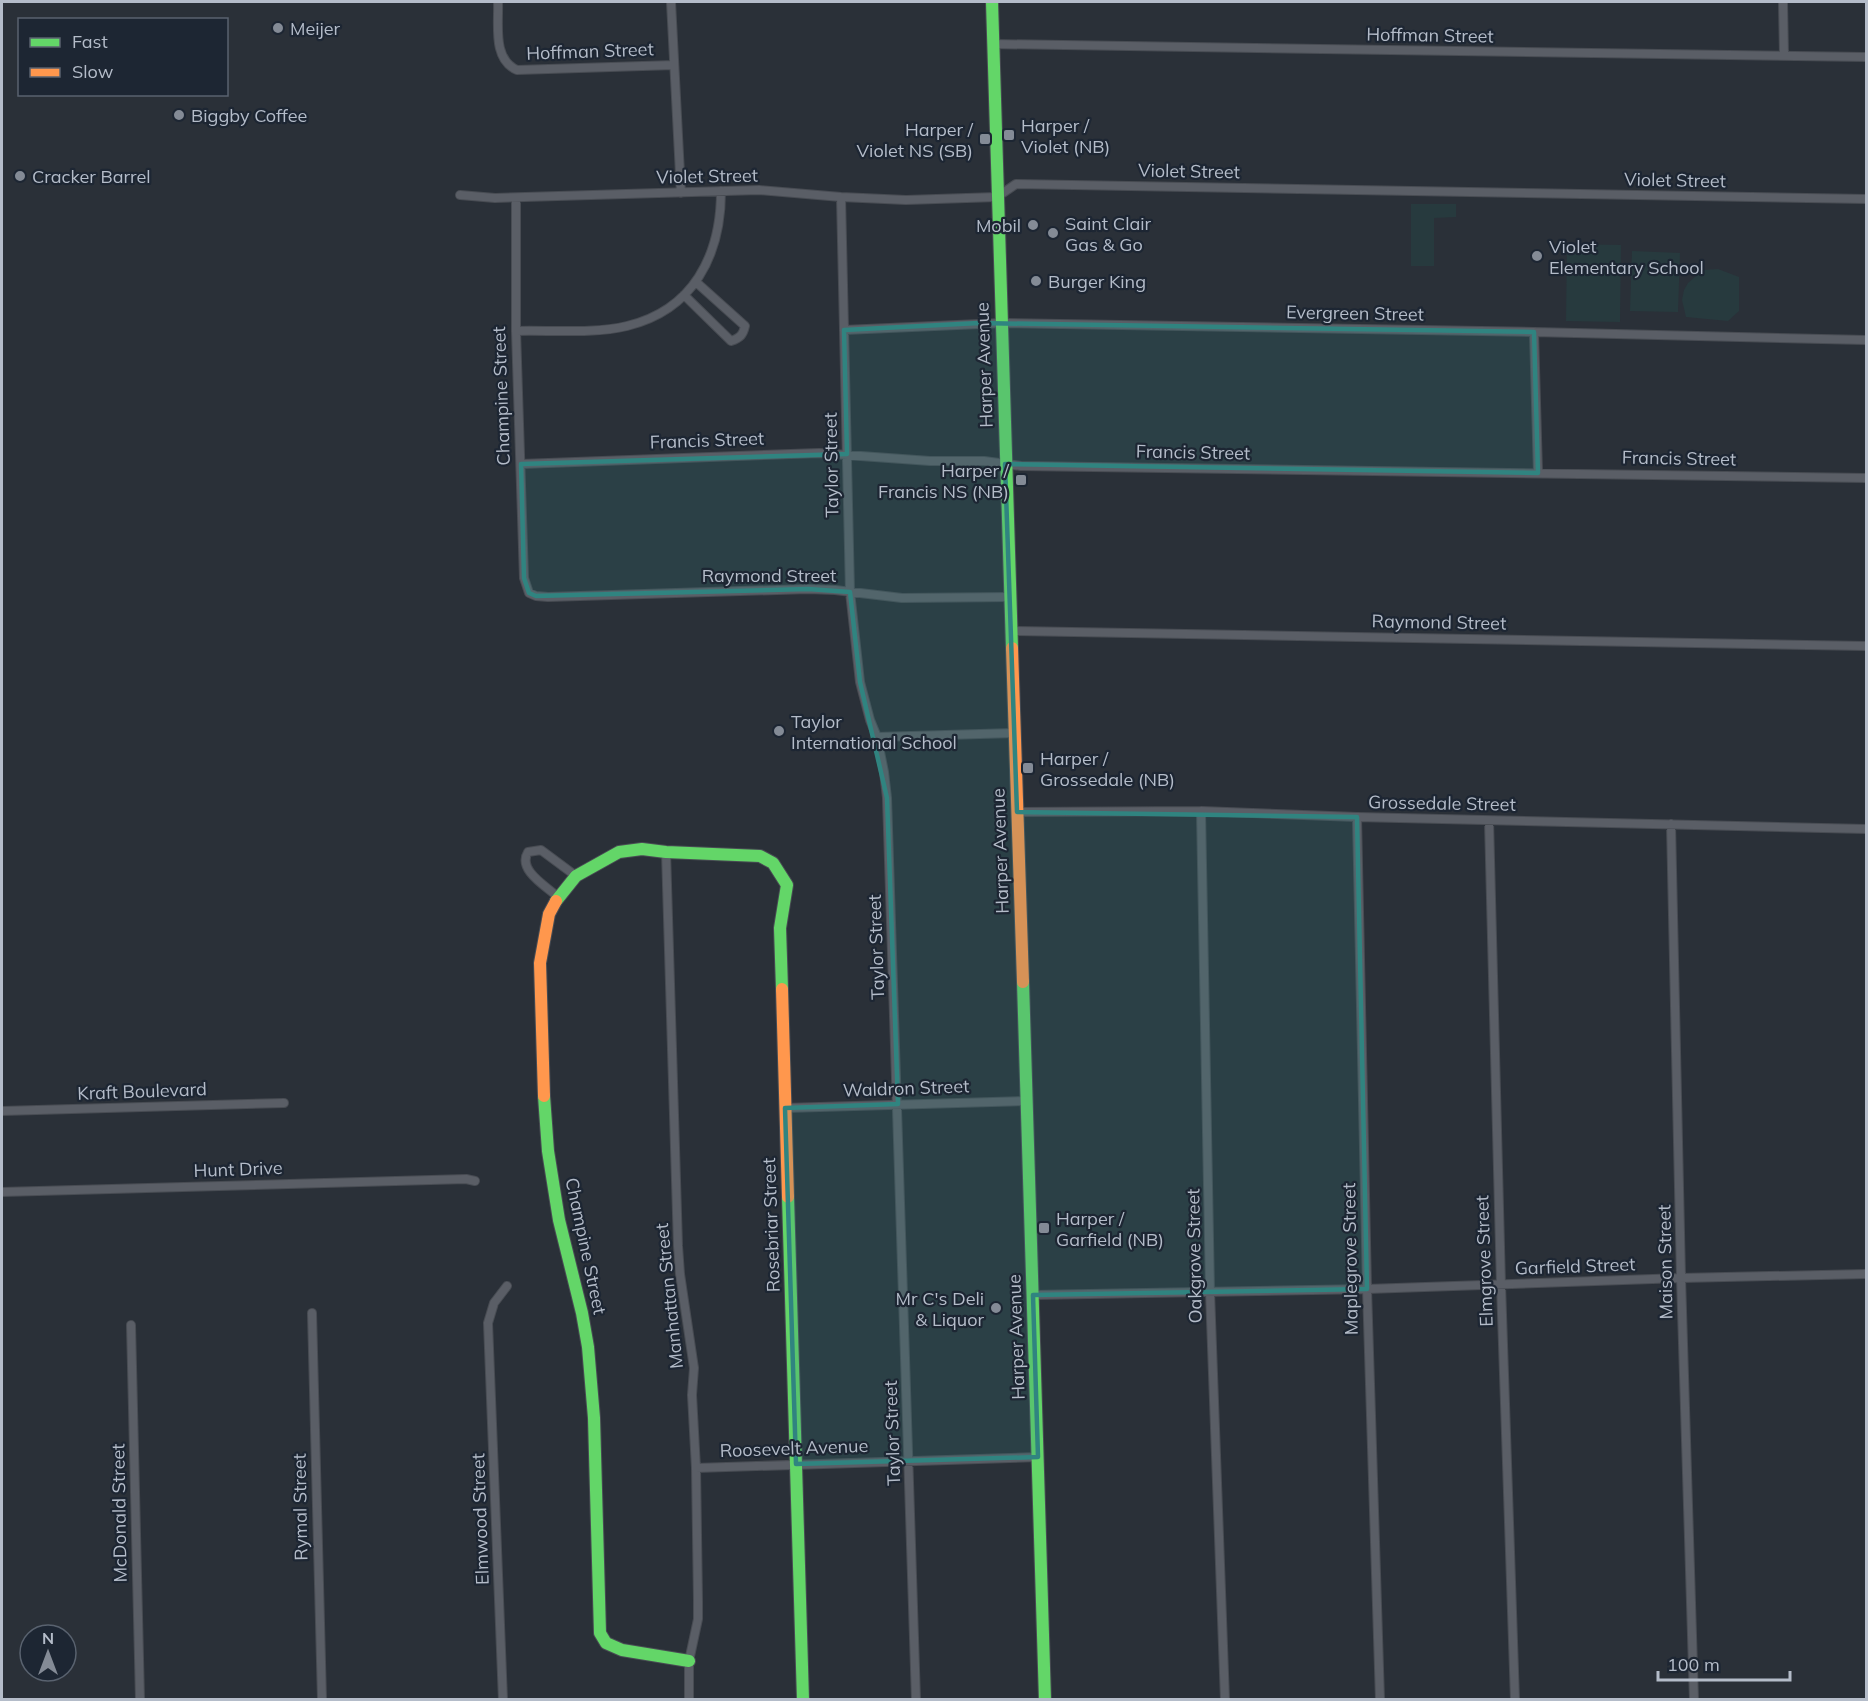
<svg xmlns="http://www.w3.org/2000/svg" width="1868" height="1701" font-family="Mulish,sans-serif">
	<rect width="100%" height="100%" fill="#2a3038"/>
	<path fill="#273a3e" d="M1411 204H1456V217L1434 218V266H1411Z
		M1567 244 1621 245 1620 322 1566 321Z
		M1632 251 1680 253 1678 312 1630 311Z
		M1718 269 1739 277V311L1728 321 1686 317 1682 300 1684 290 1688 283 1703 270Z"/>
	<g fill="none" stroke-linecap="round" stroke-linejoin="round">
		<g stroke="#484c53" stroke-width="10">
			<path id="street" d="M498 2C499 24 492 59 517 70L674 65
				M671 2 681 193
				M1783 2 1784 56
				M992 44 1866 57
				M460 195 495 198 759 190 841 197 906 200 997 197 1016 184 1866 199
				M841 197 850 592 860 682 870 720 877 737 884 772 887 798 916 1700
				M516 198V331L524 578 529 593 536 596 548 597 808 589 835 590 902 598 1010 597
				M684 295 731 341C740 338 743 335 745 326L696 282
				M844 330 1002 323 1534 332 1866 340
				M516 331C550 330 594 334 627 326 693 310 721 256 721 191
				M1534 332 1538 473
				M521 464 819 453 930 461H984L1021 466 1866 478
				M1011 631 1866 646
				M877 737 1014 733
				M1201 811 1210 1292 1225 1700
				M1017 812 1201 811 1357 817 1866 829
				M1357 817 1367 1289 1380 1700
				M1489 821 1501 1285 1515 1700
				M1671 824 1681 1278 1694 1700
				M666 852 678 1246 680 1274 694 1368 692 1395 696 1468 698 1601V1619L689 1661V1700
				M558 897C546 886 517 870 528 852L541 850 576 876
				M785 1108 1027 1101
				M2 1111 284 1103
				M2 1192 466 1179 475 1181
				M1033 1295 1367 1289 1681 1278 1866 1274
				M312 1313 322 1700
				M131 1325 140 1700
				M696 1468 1038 1457
				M503 1700 488 1323 494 1303 507 1286"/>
		</g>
		<g stroke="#484c53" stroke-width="14">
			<path id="fast" d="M992 2 1012 648
				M556 901 576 876 619 852 642 849 666 852 760 856 773 863 787 885 780 928 782 989
				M1023 982 1045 1700
				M544 1096 548 1151 559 1220 582 1313 588 1347 594 1418 600 1633 606 1643 622 1650 689 1661
				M788 1197 803 1700"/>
		</g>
		<g stroke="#484c53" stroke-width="14">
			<path id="slow" d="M1012 648 1023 982
				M782 989 788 1197
				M544 1096 540 963 549 914 556 901"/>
		</g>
		<use href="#street" stroke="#5a5e66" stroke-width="8"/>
		<use href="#fast" stroke="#63d668" stroke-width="12"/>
		<use href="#slow" stroke="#ff974d" stroke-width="12"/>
	</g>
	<path fill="#308480" fill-opacity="0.2" stroke="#308480" stroke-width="4.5" stroke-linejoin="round" d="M979 323 1534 332 1538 473 1005 464 1017 812 1357 817 1367 1289 1033 1295 1038 1457 796 1464 785 1108 898 1104 887 798 860 682 850 592 808 589 536 596 529 593 524 578 521 464 847 454 844 330Z"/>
	<g fill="#848b96" stroke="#1d2633" stroke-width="2">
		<circle cx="278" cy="28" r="6"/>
		<circle cx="179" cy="115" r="6"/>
		<rect x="1003" y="129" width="12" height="12" rx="3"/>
		<rect x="979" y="133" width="12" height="12" rx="3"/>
		<circle cx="20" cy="176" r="6"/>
		<circle cx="1033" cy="225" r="6"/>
		<circle cx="1053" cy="233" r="6"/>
		<circle cx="1537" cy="256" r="6"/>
		<circle cx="1036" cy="281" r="6"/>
		<rect x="1015" y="474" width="12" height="12" rx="3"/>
		<circle cx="779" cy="731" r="6"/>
		<rect x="1022" y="762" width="12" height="12" rx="3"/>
		<rect x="1038" y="1222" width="12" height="12" rx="3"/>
		<circle cx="996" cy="1308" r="6"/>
	</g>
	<g text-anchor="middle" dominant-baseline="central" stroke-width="4.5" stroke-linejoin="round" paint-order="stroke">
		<g font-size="18" fill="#b4bcc9" stroke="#1d2633" text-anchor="start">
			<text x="290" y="28">Meijer</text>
			<text x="191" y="115">Biggby Coffee</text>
			<text x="1021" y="125">Harper /<tspan x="1021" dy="21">Violet (NB)</tspan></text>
			<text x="973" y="129" text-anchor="end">Harper /<tspan x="973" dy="21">Violet NS (SB)</tspan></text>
			<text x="32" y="176">Cracker Barrel</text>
			<text x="1065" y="223">Saint Clair<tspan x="1065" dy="21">Gas &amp; Go</tspan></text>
			<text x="1021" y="225" text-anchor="end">Mobil</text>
			<text x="1549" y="246">Violet<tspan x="1549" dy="21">Elementary School</tspan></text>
			<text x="1048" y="281">Burger King</text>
			<text x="1009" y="470" text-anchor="end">Harper /<tspan x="1009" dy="21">Francis NS (NB)</tspan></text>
			<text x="791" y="721">Taylor<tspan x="791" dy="21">International School</tspan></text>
			<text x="1040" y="758">Harper /<tspan x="1040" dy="21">Grossedale (NB)</tspan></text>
			<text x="1056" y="1218">Harper /<tspan x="1056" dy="21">Garfield (NB)</tspan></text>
			<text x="984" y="1298" text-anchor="end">Mr C's Deli<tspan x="984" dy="21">&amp; Liquor</tspan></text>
		</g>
		<g font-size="18" fill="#b4bcc9" stroke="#1d2633">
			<text transform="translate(1430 35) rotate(1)">Hoffman Street</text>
			<text transform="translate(590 51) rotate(-2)">Hoffman Street</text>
			<text transform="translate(1189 171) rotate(1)">Violet Street</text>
			<text transform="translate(707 176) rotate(-1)">Violet Street</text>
			<text transform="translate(1675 180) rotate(1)">Violet Street</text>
			<text transform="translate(1355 313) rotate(1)">Evergreen Street</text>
			<text transform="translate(984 365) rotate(-92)">Harper Avenue</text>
			<text transform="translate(501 396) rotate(-92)">Champine Street</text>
			<text transform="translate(707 440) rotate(-2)">Francis Street</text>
			<text transform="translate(1193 452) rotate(1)">Francis Street</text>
			<text transform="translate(1679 458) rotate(1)">Francis Street</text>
			<text transform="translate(831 465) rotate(-91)">Taylor Street</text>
			<text x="769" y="575">Raymond Street</text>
			<text transform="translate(1439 622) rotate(1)">Raymond Street</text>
			<text transform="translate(1442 803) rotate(1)">Grossedale Street</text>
			<text transform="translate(1000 851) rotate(-92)">Harper Avenue</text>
			<text transform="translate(876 947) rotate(-92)">Taylor Street</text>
			<text transform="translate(906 1088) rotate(-2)">Waldron Street</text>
			<text transform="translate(142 1091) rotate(-2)">Kraft Boulevard</text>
			<text transform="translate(238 1169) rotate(-2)">Hunt Drive</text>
			<text transform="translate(771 1225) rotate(-92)">Rosebriar Street</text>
			<text transform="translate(586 1246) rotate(78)">Champine Street</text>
			<text transform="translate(1194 1256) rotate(-91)">Oakgrove Street</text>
			<text transform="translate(1350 1259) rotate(-91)">Maplegrove Street</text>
			<text transform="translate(1484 1261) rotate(-92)">Elmgrove Street</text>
			<text transform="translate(1665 1262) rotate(-91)">Maison Street</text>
			<text transform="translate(1575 1266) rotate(-2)">Garfield Street</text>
			<text transform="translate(669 1296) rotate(-96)">Manhattan Street</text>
			<text transform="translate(1016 1337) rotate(-92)">Harper Avenue</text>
			<text transform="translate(892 1433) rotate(-92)">Taylor Street</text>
			<text transform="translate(794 1448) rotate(-2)">Roosevelt Avenue</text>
			<text transform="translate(300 1507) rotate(-91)">Rymal Street</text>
			<text transform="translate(119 1513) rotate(-91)">McDonald Street</text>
			<text transform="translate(480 1519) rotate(-92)">Elmwood Street</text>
		</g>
	</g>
	<rect width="1868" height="1701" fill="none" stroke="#b4bcc9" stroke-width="6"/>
	<rect x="18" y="18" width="210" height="78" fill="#1d2633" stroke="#59626f" stroke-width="1.5"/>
	<rect x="30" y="38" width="30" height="9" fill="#63d668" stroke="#59626f" stroke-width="1.5"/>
	<text x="72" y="48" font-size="18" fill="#b4bcc9">Fast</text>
	<rect x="30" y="68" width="30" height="9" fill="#ff974d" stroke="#59626f" stroke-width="1.5"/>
	<text x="72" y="78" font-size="18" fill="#b4bcc9">Slow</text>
	<g transform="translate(48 1653)"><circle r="28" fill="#1d2633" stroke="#59626f" stroke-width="1.5"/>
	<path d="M0-4.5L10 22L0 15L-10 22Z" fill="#848b96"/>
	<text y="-9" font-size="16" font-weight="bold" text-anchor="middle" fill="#b4bcc9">N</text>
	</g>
	<path d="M1658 1671v9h132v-9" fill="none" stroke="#b4bcc9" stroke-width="3"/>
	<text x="1667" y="1671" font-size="18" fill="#b4bcc9" stroke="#1d2633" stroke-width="4.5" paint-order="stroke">100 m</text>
</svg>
